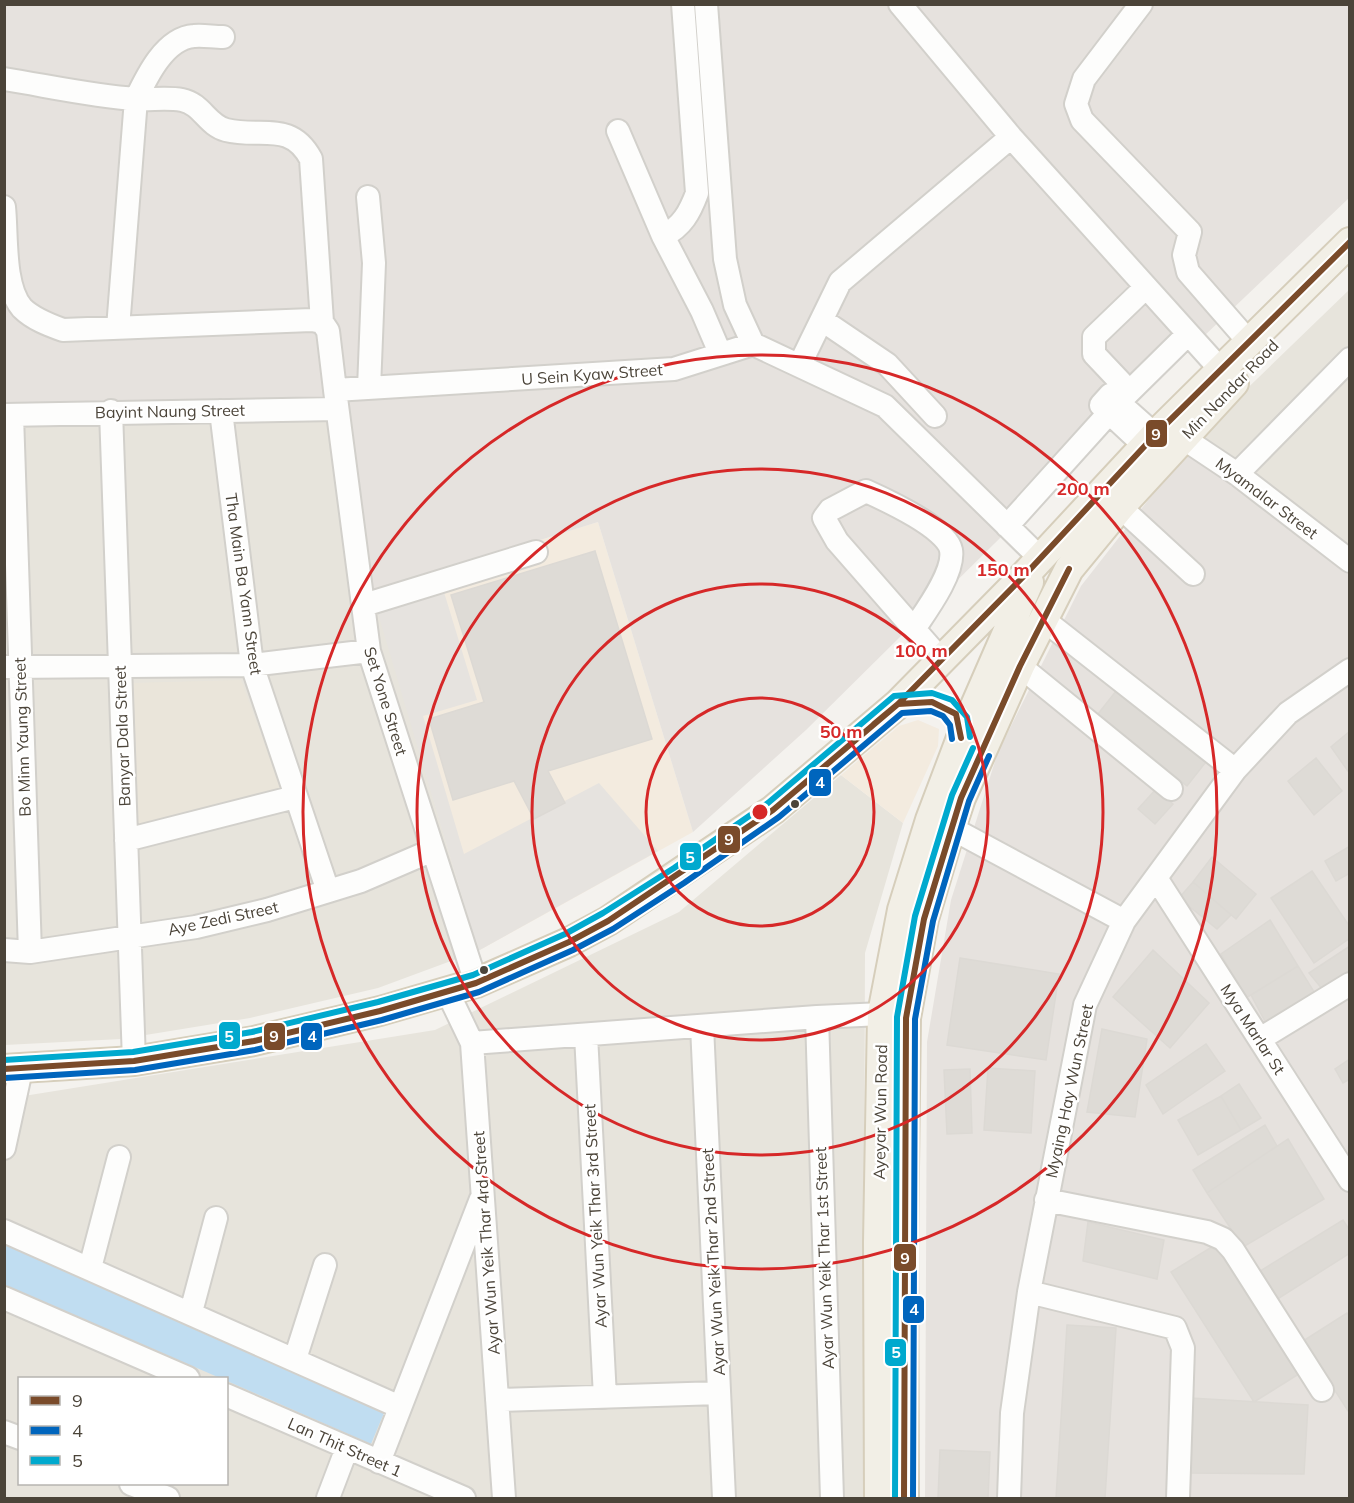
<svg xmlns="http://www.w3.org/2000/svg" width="1354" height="1503" font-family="Mulish,sans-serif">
	<rect width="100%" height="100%" fill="#f4f2ee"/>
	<path fill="#e7e4dc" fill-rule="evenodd" d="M1349 290V548L1199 435Z
		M348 400 373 592 478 951 378 988 250 1018 121 1039 5 1045V403Z
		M841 775 903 823 865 953 863 1498H5V1099L435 1030 679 912ZM20 1378H226V1484H20Z"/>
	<path fill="#f3ebdf" d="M598 522 693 832 478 951 373 592Z
		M918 720 939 729 938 746 903 823 841 775 899 726Z"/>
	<path fill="#e6e2de" d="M4 5H1349V198L1203 337 806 730 693 832 598 522 373 592 348 400 5 403Z
		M1199 435 1349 548V1498H925L927 1042 951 900 998 752 1081 586Z"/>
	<path fill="#eae5da" d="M241 680 281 788 135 827 130 683Z"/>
	<path fill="#e6e3df" d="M443 589 477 700 423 716 464 854 599 783 658 851 478 951 377 610Z"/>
	<path fill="#c0ddf1" d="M5 1243 384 1413 371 1444 227 1381 226 1378H220L5 1285Z"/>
	<path fill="#dedbd6" stroke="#dcd9d4" stroke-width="1.5" d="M595 551 652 739 548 771 565 803 534 819 514 781 453 800 429 719 484 702 451 595Z
		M1120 686 1209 758 1187 786 1098 714Z
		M1350 731V774L1331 747Z
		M1316 758 1342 791 1314 815 1288 781Z
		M1156 789 1173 804 1155 824 1138 809Z
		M1350 846V873L1336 881 1325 861Z
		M1212 857 1256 894 1236 919 1193 882Z
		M1312 871 1350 927V938L1314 963 1271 898Z
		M1193 882 1231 915 1217 929 1179 898Z
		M1270 920 1298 966 1246 998 1221 954Z
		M1350 946V973L1323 990 1309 973Z
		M1153 950 1209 1003 1170 1048 1113 997Z
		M960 958 1059 974 1046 1060 947 1045Z
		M1298 966 1316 995 1267 1025 1251 995Z
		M1102 1029 1147 1039 1135 1117 1087 1112Z
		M1206 1044 1225 1071 1163 1114 1146 1085Z
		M1350 1059V1079L1343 1083 1335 1069Z
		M988 1068 1035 1071 1031 1133 984 1130Z
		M970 1069 972 1133 947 1134 944 1070Z
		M1239 1084 1261 1118 1241 1130 1221 1096Z
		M1221 1096 1241 1130 1198 1155 1178 1120Z
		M1265 1125 1277 1146 1207 1193 1193 1170Z
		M1288 1139 1324 1199 1243 1247 1207 1193Z
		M1343 1220 1350 1231V1253L1276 1300 1257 1273Z
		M1088 1222 1164 1240 1157 1279 1083 1261Z
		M1215 1245 1302 1372 1254 1402 1171 1272Z
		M1347 1313 1350 1317V1414L1303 1341Z
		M1067 1325 1116 1328 1105 1498H1056Z
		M1190 1398 1308 1405 1304 1474 1189 1473Z
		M940 1450 990 1452 988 1498H938Z"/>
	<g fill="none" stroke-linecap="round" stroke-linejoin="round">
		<g stroke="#d2d0cb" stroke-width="26">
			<path id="minor" d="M706 4 725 259 735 305 753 344
				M900 4 1011 137 1221 370
				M1141 4 1084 79 1076 104 1082 120 1190 232 1184 255 1188 272 1249 342
				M4 79C48 86 92 96 136 99 151 100 167 97 182 100 202 104 207 125 226 130 261 139 290 120 311 159L322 322
				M618 131 663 236 702 311 720 353
				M368 197 374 263 369 388
				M4 207C7 235 3 286 22 308 33 319 49 325 63 330L312 320 322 322 328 331 335 390
				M663 236C682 227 690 212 697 193L683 4
				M822 320 887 364 935 416
				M118 328 136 99C147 76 165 38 194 36 203 35 213 37 223 37
				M800 364 840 282 1011 137
				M1129 391 1094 354V337L1146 287
				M1120 401 1188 334
				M111 411 134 1061
				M221 411 252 665 328 891
				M4 415 337 409
				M12 415 30 952
				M1171 426 1183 438 1237 474 1350 561
				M1145 446 1101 405 1110 395 1155 435
				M1237 474 1350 359
				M1120 507 1193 574
				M1007 526 1109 413
				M364 605 536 552
				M1044 620 1235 770
				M914 629C926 611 955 572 951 550 947 528 886 500 866 491L830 510 824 518 837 541 942 661
				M1020 666 1171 789
				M5 667 252 665 369 651
				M951 828 1124 921
				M126 840 295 797
				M1156 878 1350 1180
				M4 950 30 952 196 927 267 910 361 881 433 850
				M476 983 369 651 335 390 674 369 753 344 885 406 1040 558
				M448 993 472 1043 504 1498
				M817 1017 832 1498
				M702 1026 724 1498
				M586 1035 605 1397
				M1260 1039 1350 984
				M472 1043 817 1017 882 1014 898 1017
				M4 1148 21 1070
				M1046 1200 1207 1232 1223 1239 1233 1250 1322 1390
				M4 1231 400 1407
				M90 1268 119 1157
				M1029 1292 1175 1328 1183 1348 1178 1498
				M4 1298 188 1378
				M191 1312 216 1218
				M295 1359 325 1265
				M226 1395 464 1498
				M497 1400 719 1393
				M4 1432 20 1438
				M379 1462 481 1199
				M131 1484 168 1498
				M328 1498 347 1448
				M1009 1498 1012 1413 1029 1292 1085 1005 1124 921 1235 770 1288 713 1350 670"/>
		</g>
		<g stroke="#d6cebb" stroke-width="32">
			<path id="major" d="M4 1069 134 1061 254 1041 380 1011 476 983 569 942 608 921 773 810 898 704 1022 578 1155 435 1350 242
				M879 1498 878 1242 882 1014 902 910 930 820 961 738 1029 582
				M904 1498 903 1242 906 1018 924 919 951 828 961 798 1020 666 1069 569 1120 507 1234 383"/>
		</g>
		<path stroke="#d3d2cc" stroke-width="3" stroke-dasharray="3 3" stroke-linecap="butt" d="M930 702 951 710"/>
		<use href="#minor" stroke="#fdfdfc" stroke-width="22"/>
		<use href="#major" stroke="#f2efe6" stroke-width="28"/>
		<g stroke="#fff" stroke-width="10">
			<path id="bus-1" d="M874 724 898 704 932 702 956 714 961 738
				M4 1069 134 1061 254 1041 380 1011 476 983 569 942 608 921 773 810 898 704 1022 578 1155 435 1350 242
				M904 1498 906 1018 924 919 961 798 1020 666 1069 569"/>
		</g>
		<g stroke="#fff" stroke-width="10">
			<path id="bus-2" d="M5 1078 135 1070 255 1050 382 1020 479 992 573 950 613 929 684 883 779 817 902 713 931 711 943 716 950 725 952 739
				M913 1498 915 1019 933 921 969 801 989 756"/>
		</g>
		<g stroke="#fff" stroke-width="10">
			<path id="bus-3" d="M4 1060 133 1052 252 1032 378 1002 473 975 565 934 603 913 674 868 768 803 894 696 932 693 952 700 967 717 970 737
				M895 1498 897 1017 915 916 952 795 973 748"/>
		</g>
		<use href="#bus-1" stroke="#7a4b2a" stroke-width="6"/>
		<use href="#bus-2" stroke="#0065bd" stroke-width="6"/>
		<use href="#bus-3" stroke="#00a9ce" stroke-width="6"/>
	</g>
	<g fill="none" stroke="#d62828" stroke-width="3">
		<circle cx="760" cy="812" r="114"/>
		<circle cx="760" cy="812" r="228"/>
		<circle cx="760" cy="812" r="343"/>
		<circle cx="760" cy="812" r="457"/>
	</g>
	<g fill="#4b4439" stroke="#fff" stroke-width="2">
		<circle cx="795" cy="804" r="5"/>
		<circle cx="484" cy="970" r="5"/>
	</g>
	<g text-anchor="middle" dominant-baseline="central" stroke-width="5" stroke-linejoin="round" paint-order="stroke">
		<g font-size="16" fill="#4b4439" stroke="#fff">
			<text transform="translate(592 374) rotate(-4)">U Sein Kyaw Street</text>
			<text transform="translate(1230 389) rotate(-46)">Min Nandar Road</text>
			<text transform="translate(170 411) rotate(-1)">Bayint Naung Street</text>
			<text transform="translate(1267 498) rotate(37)">Myamalar Street</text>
			<text transform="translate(244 584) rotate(82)">Tha Main Ba Yann Street</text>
			<text transform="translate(386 701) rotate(73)">Set Yone Street</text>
			<text transform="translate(122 736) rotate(-92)">Banyar Dala Street</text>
			<text transform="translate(22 737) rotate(-92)">Bo Minn Yaung Street</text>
			<text transform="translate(223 918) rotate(-12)">Aye Zedi Street</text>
			<text transform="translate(1253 1029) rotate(57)">Mya Marlar St</text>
			<text transform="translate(1069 1091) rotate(-78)">Myaing Hay Wun Street</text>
			<text transform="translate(880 1112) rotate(-89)">Ayeyar Wun Road</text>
			<text transform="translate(595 1216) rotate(-93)">Ayar Wun Yeik Thar 3rd Street</text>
			<text transform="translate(486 1243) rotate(-94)">Ayar Wun Yeik Thar 4rd Street</text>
			<text transform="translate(824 1258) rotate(-92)">Ayar Wun Yeik Thar 1st Street</text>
			<text transform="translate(713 1262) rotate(-93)">Ayar Wun Yeik Thar 2nd Street</text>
			<text transform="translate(345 1447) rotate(24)">Lan Thit Street 1</text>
		</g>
	</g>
	<circle cx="760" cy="812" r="9" fill="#d62828" stroke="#fff" stroke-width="3"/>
	<g font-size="18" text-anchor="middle" font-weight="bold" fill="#d62828" stroke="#fff" stroke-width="5" stroke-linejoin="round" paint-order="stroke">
		<text x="1083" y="495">200 m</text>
		<text x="1003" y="576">150 m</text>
		<text x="921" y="657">100 m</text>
		<text x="841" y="738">50 m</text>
	</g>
	<g stroke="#fff" stroke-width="2">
		<rect x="1145" y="419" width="23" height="29" rx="6" fill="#7a4b2a"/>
		<rect x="808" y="768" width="24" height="29" rx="6" fill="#0065bd"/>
		<rect x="717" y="825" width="24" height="29" rx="6" fill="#7a4b2a"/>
		<rect x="679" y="842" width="23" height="29" rx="6" fill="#00a9ce"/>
		<rect x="218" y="1021" width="23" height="29" rx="6" fill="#00a9ce"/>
		<rect x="263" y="1022" width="23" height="29" rx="6" fill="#7a4b2a"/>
		<rect x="300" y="1022" width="23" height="29" rx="6" fill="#0065bd"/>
		<rect x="893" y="1243" width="24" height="29" rx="6" fill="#7a4b2a"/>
		<rect x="902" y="1295" width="23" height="29" rx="6" fill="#0065bd"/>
		<rect x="884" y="1338" width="23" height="29" rx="6" fill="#00a9ce"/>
	</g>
	<g font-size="16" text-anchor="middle" font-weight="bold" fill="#fff">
		<text x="1156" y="440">9</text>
		<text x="820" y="788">4</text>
		<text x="729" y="845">9</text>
		<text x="690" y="863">5</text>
		<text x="229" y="1042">5</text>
		<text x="274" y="1042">9</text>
		<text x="312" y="1042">4</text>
		<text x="905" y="1264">9</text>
		<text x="914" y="1315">4</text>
		<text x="896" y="1358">5</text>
	</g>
	<rect width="1354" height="1503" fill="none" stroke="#4b4439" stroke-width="12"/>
	<rect x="18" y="1377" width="210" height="108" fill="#ffffff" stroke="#b7b4b0" stroke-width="1.5"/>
	<rect x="30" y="1396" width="30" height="9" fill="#7a4b2a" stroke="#b7b4b0" stroke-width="1.5"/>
	<text x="72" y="1407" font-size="18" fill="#4b4439">9</text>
	<rect x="30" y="1426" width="30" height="9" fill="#0065bd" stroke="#b7b4b0" stroke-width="1.5"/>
	<text x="72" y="1437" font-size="18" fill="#4b4439">4</text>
	<rect x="30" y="1456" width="30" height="9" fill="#00a9ce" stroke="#b7b4b0" stroke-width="1.5"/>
	<text x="72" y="1467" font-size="18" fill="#4b4439">5</text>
</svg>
